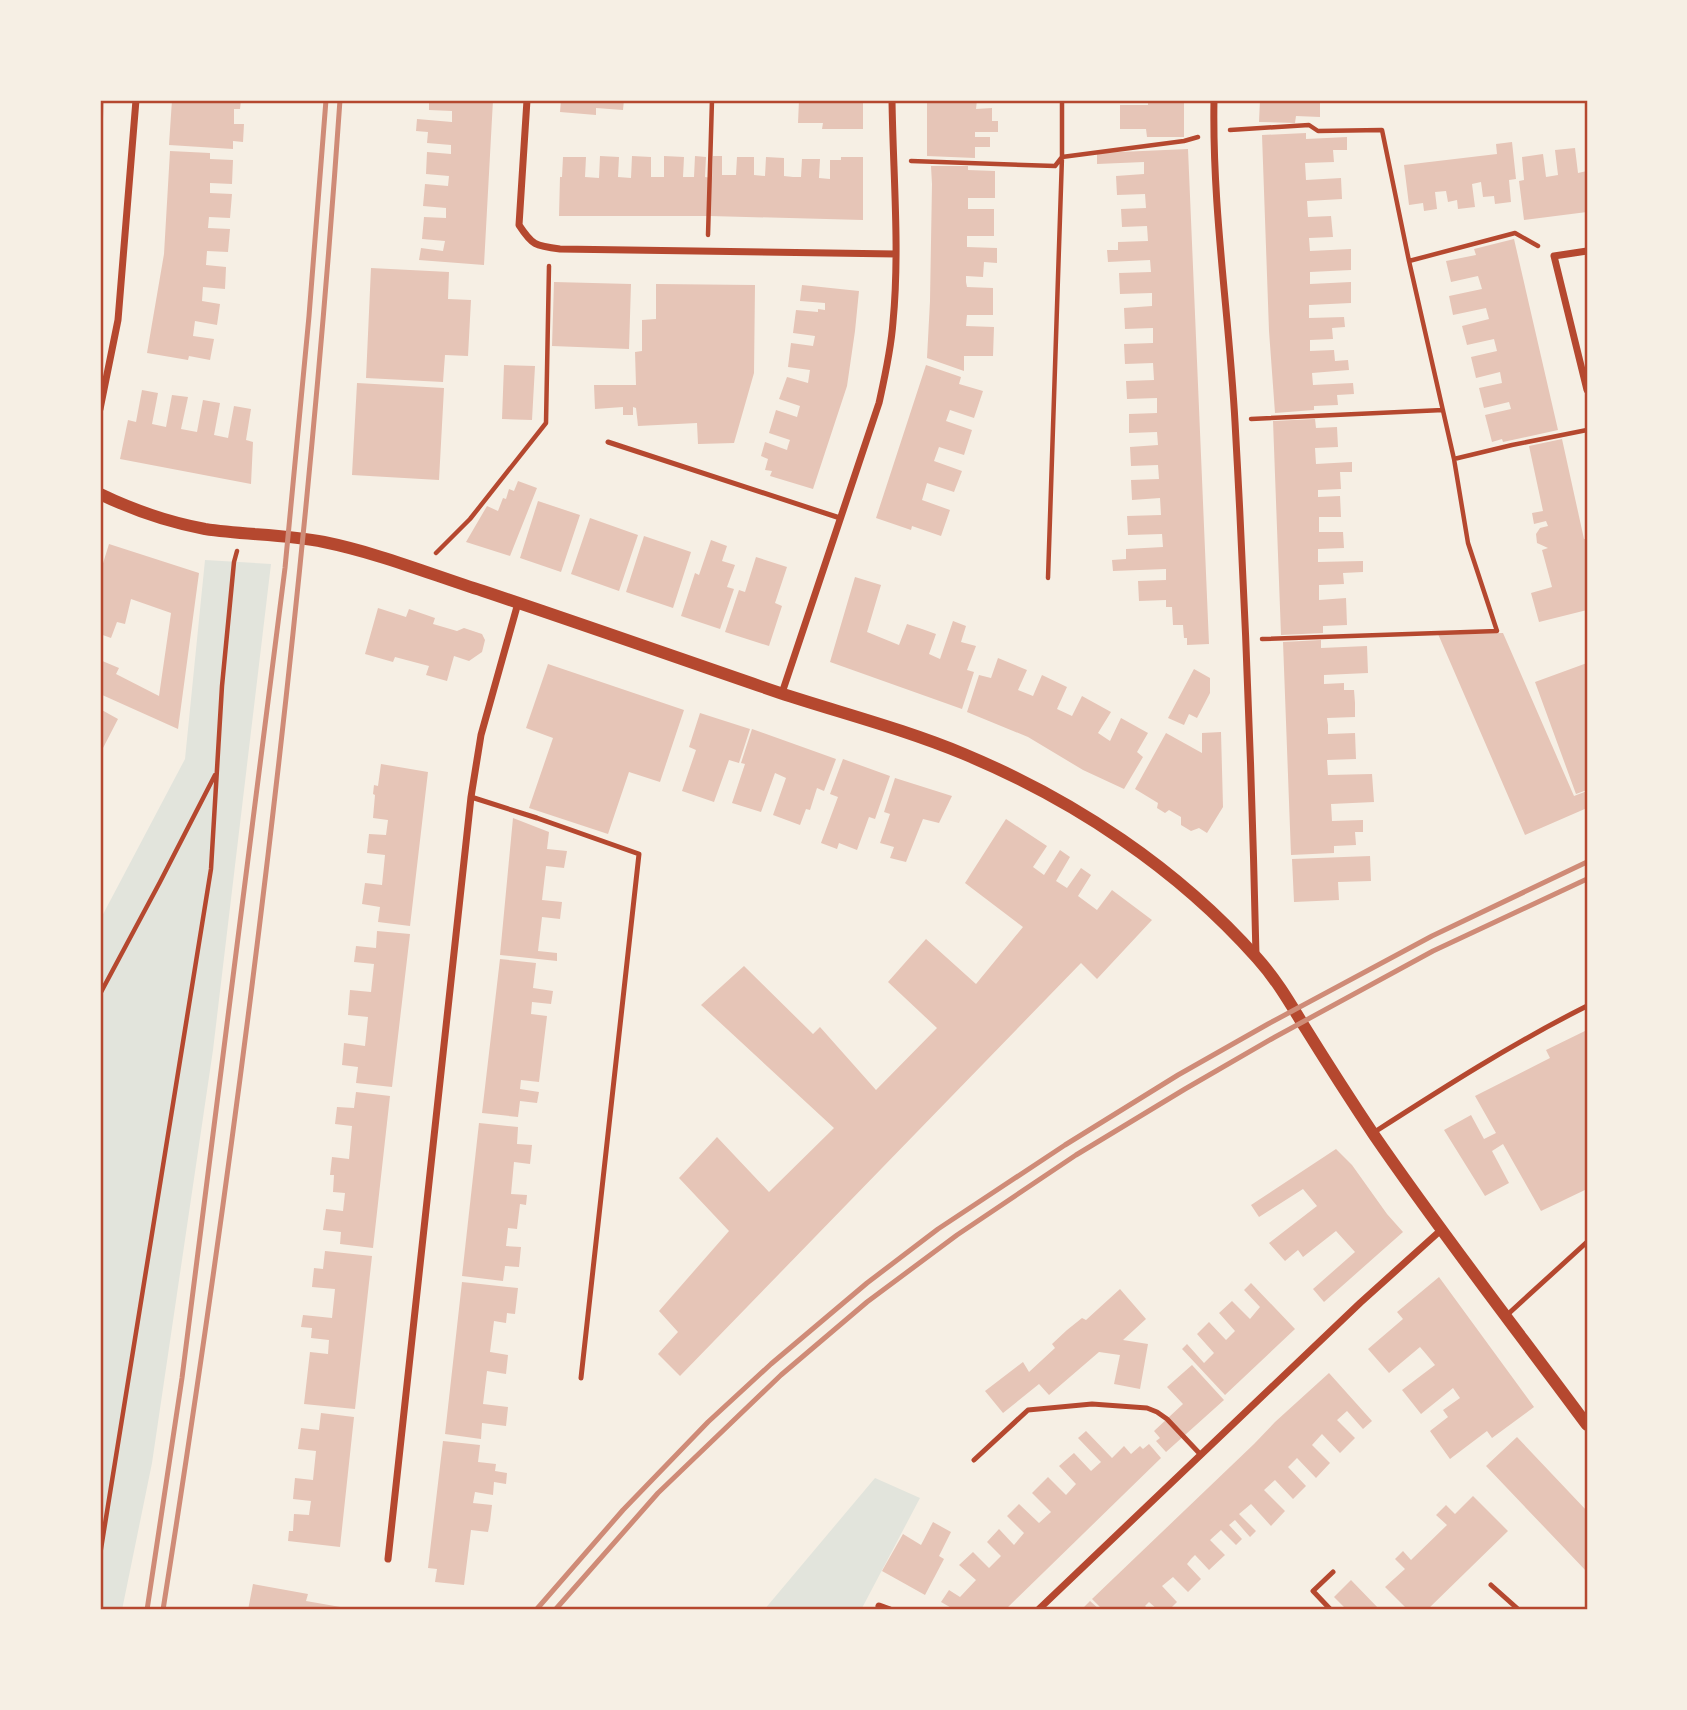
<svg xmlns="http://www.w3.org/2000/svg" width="1687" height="1710" font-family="'Alegreya Sans',sans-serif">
	<rect width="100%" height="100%" fill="#f6efe4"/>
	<path fill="#e2e4dc" d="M205 560 271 564 213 1050 152 1463 122 1610H100V920L185 759Z
		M875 1478 920 1498 861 1610H764Z"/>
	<path fill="#e6c5b7" d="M100 100H104L102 138H100Z
		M172 100H241L240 109H234V124H244L243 142 233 141V149L169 145Z
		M429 100H493L484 265 419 260 421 248 443 251 445 241 422 239 424 217 446 218V208L423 206 425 184 448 186 449 176 426 174 427 152 451 154V145L427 143 428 132 416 131 417 119 452 122V111L429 110Z
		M561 100H624L623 110 596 108V115L560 112Z
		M799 100H863V129H822L823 123H798Z
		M927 100H977L976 109 992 108V121H998V132H975V137H990V147H975V158L927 156Z
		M1148 100H1184V137H1147L1146 129H1120V105H1148Z
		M1260 100H1320V117L1296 116 1295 123 1259 122Z
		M1306 133V139L1347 137V150H1333L1334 162 1305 163 1306 180 1341 178 1342 199 1307 201 1308 217 1331 216 1333 237 1309 238 1310 251 1351 249V270L1310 272V284L1351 282V303L1309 305V318L1344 317 1345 327 1332 328 1333 339 1310 340V351L1334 350 1335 361 1348 360 1349 370 1312 373 1313 385 1353 383 1354 394 1337 395 1338 405 1314 406V410L1275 413 1269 331 1262 135Z
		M1512 142 1516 179 1509 180 1511 202 1495 204 1494 196 1483 197 1481 182 1472 184 1475 207 1458 209 1457 200 1448 202 1446 191 1435 192 1437 209 1424 211 1423 203 1409 205 1404 165 1497 154 1496 144Z
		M1575 148 1578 173 1587 171V212L1524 220 1519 181 1524 180 1522 157 1543 154 1546 177 1558 175 1555 150Z
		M1188 149 1209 644 1187 645V638H1184L1183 625H1173L1172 607H1166V600L1139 601 1138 581 1166 580V569L1113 571 1112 560 1126 559V549L1163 547 1162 534 1128 535 1127 516 1161 515 1160 498 1132 500 1131 480 1159 479 1158 465 1131 466 1130 447 1158 445 1157 432 1129 433V414L1157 413V398L1127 399 1126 381 1154 380 1153 363 1125 364 1124 344 1153 343V328L1125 329 1124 308 1152 306V293L1120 294 1119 273 1151 272 1150 260 1108 262 1107 250H1118V242L1148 241 1147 226 1122 227 1121 209 1146 208 1145 194 1117 195 1116 176 1144 174V162L1097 164V153Z
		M170 151 210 153V159L233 160 232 184 210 183V193L232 194 230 218 209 217 208 228 230 229 228 252 207 251 206 265 226 267 225 289 203 287 202 301 220 304 217 325 195 321 193 336 214 339 210 360 189 356 188 360 147 353 164 254Z
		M600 156 619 157 618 177 631 178 632 156 651 157V177H664V156L684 157 683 177H694L695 156 706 157 705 177 712 178 713 156H722V175H736L737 157H754V175L765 176 766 157 784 158V176L793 177H801L802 159H820L819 178 830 179V160H841V157H863V220L710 216H559L560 177H562L563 157H586L585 177 599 178Z
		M931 166H968V170L995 171V198H968V209H994V236H967V247L997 248V263L984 262 983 277 966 276V282L967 287 993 288V315H967L966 326 994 327 993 356H964V371L927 358 930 301 932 184Z
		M1514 239 1558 430 1503 442 1502 439 1492 442 1485 415 1511 409 1509 402 1484 408 1479 388 1502 383 1500 372 1476 378 1471 357 1497 351 1494 339 1467 345 1462 326 1489 319 1486 308 1453 315 1449 296 1482 289 1478 276 1451 282 1446 261 1476 255 1474 249Z
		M371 268 449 272 448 299 471 300 468 356 445 355 443 382 366 378Z
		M554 282 631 284 629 349 552 346Z
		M656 284 755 285 754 373 734 443 698 444 697 423 638 426 636 408 633 407V415H623V407L595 409 594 385H636L635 352 642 351V320L656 319Z
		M802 285 859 291 855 331 847 386 813 489 770 476 772 471 765 470 768 459 761 456 765 442 787 450 788 446 790 440 769 433 776 410 797 417 800 406 779 399 787 377 808 383 810 370 788 367 791 343 813 346 815 336 793 333 796 310 818 312V309L825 310V303L800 301Z
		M504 365 535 366 532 420 502 419Z
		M926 365 961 377 959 384 983 391 974 418 950 410 946 421 972 430 964 455 939 447 934 461 962 471 954 492 927 483 922 500 950 510 941 536 912 526 911 530 876 518Z
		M357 383 444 388 439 480 352 475Z
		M142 390 158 393 152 424 166 427 172 395 188 397 181 429 197 432 203 400 220 403 214 435 228 438 234 406 251 409 246 440 253 442 251 484 120 459 128 420 136 422Z
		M1315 419 1316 428 1337 427 1338 447 1315 448 1316 464 1352 462V472H1340L1341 489 1318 490V497L1340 496 1341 517H1319V532H1343L1344 548 1318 549V562L1363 561V572L1343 573 1344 584 1319 585V600L1346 598 1347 625 1323 626V633L1281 635 1273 421Z
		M1562 439 1584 539H1587V610L1539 622 1531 593 1552 587 1542 550 1548 548 1537 543 1536 534 1540 528 1548 526 1546 521 1534 524 1532 513 1543 511 1529 446Z
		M518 481 537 488 510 556 466 542 487 506 498 511 503 498 506 499 509 489 514 491Z
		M538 501 580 515 561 572 520 558Z
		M590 518 638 535 619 591 571 574Z
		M644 536 691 552 673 608 626 592Z
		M711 540 727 546 722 561 735 565 727 587 734 589 720 629 681 616 695 573 699 575Z
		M109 544 199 573 178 729 100 694V660L119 668 116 674 159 696 171 613 131 599 125 624 117 622 111 638 100 634V573Z
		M756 557 787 567 775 603 782 606 769 646 725 632 739 590 745 592Z
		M855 577 881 585 867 632 899 645 907 624 922 629 936 634 929 654 940 659 953 621 966 626 961 642 976 646 967 670 974 672 962 709 830 662Z
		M378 608 406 617 409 609 435 618 433 624 457 631 464 628 482 634 485 640 482 652 469 661 454 656 447 681 426 675 429 666 395 657 393 662 365 654Z
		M1503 633 1574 796 1587 791V808L1525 835 1438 634Z
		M1321 640V648L1367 646 1368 673 1324 675V684L1344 683V690H1354L1355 703V717L1327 718 1328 725V734L1355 733 1356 759 1327 760 1328 775 1372 774 1374 802 1331 804 1332 821 1363 820V832H1355L1356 845 1334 846V853L1291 855 1283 642Z
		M998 658 1027 670 1018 690 1033 696 1042 675 1067 687 1057 709 1072 716 1082 696 1111 712 1098 733 1110 741 1121 718 1148 733 1137 752 1143 757 1124 789 1083 770 1028 737 967 712 979 675 991 678Z
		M1587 663V790L1576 794 1535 682Z
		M548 664 684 710 660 782 629 772 608 834 529 808 553 738 526 728Z
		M1194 669 1210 678V693L1197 718 1189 714 1184 725 1168 718Z
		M100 709 118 719 103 748 100 747Z
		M700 713 750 729 739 763 729 760 714 802 682 791 696 750 689 747Z
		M752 729 836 759 824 791 817 788 810 810 806 809 800 825 773 815 786 778 775 773 761 812 732 803 745 764 741 763Z
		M1221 732 1223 807 1207 833 1199 828 1191 831 1181 825V817L1169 810 1165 813 1157 808 1158 803 1135 789 1166 733 1202 753V733Z
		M843 759 890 776 875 819 869 817 857 850 839 843 837 849 821 843 838 797 830 794Z
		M381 764 428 772 410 926 378 922 380 907 362 904 365 883 382 885 385 855 367 853 369 834 386 835 388 820 373 818 375 795 373 794 374 785 378 786Z
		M895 778 952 796 939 823 923 819 906 862 890 858 894 847 880 843 890 814 884 812Z
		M513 818 549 832 547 849 567 851 564 868 546 866 542 900 562 902 560 919 542 917 538 951 557 953V961L500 955Z
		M1006 819 1047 846 1033 867 1044 875 1060 850 1070 857 1056 881 1067 888 1081 868 1091 875 1078 896 1097 910 1112 890 1152 920 1097 979 1081 963 680 1376 658 1354 678 1332 659 1311 729 1231 679 1178 717 1137 769 1192 834 1128 701 1005 744 966 813 1034 820 1027 876 1090 937 1028 888 982 926 939 976 984 1023 927 965 883Z
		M1370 856 1371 881 1338 882 1339 900 1294 902 1292 859Z
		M377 931 410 934 392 1087 356 1083 358 1067 342 1065 344 1043 365 1046 368 1017 348 1015 350 990 371 992 374 964 354 962 356 946 376 948Z
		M500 959 536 963 533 988 553 991 551 1004 532 1002 531 1014 547 1016 539 1082 521 1080 520 1089 539 1092 537 1103 520 1101 518 1117 482 1113Z
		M1587 1030V1189L1541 1211 1503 1144 1492 1151 1509 1183 1485 1196 1444 1130 1471 1115 1484 1139 1496 1133 1475 1096 1550 1058 1546 1050Z
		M356 1092 390 1096 373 1248 340 1244 341 1232 323 1230 326 1209 343 1211 345 1193 333 1192 334 1175H330L332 1157 349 1159 352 1126 335 1124 337 1107 354 1108Z
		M479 1123 518 1127 517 1144 532 1145 530 1164 514 1162 511 1194 527 1195 526 1205 520 1204 517 1229 508 1228 506 1246 521 1247 519 1267 505 1266 503 1281 462 1276Z
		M1336 1149 1352 1165 1387 1214 1403 1232 1324 1302 1313 1289 1355 1252 1336 1231 1303 1257 1298 1250 1285 1261 1269 1243 1317 1206 1303 1189 1259 1217 1251 1205Z
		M325 1251 372 1256 355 1409 304 1404 310 1352 328 1354 329 1340 311 1338 312 1328 301 1327 303 1315 332 1318 335 1289 312 1287 314 1268 323 1269Z
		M1439 1277 1534 1407 1492 1438 1487 1431 1450 1459 1430 1431 1448 1417 1443 1410 1460 1398 1453 1388 1421 1414 1402 1390 1435 1365 1426 1354 1420 1347 1389 1373 1368 1349 1403 1319 1397 1312Z
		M462 1282 518 1288 515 1314 507 1313 506 1323 494 1321 490 1352 508 1355 506 1374 487 1371 483 1404 508 1407 506 1426 482 1423 481 1439 445 1434Z
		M1251 1283 1295 1329 1225 1395 1182 1349 1187 1344 1204 1363 1214 1353 1197 1334 1209 1322 1226 1340 1235 1331 1219 1313 1232 1301 1250 1319 1260 1307 1244 1290Z
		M1120 1289 1146 1319 1123 1340 1148 1344 1140 1389 1114 1384 1120 1355 1099 1352 1049 1395 1039 1384 1003 1413 985 1391 1023 1362 1029 1372 1055 1348 1052 1344 1067 1330 1082 1318 1086 1320Z
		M1192 1365 1224 1400 1166 1452 1156 1441 1160 1438 1154 1431 1183 1404 1167 1387Z
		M1329 1373 1372 1421 1363 1429 1347 1411 1337 1420 1355 1438 1340 1453 1322 1434 1312 1445 1330 1463 1316 1478 1297 1458 1288 1467 1306 1486 1293 1499 1275 1480 1264 1490 1285 1511 1271 1526 1251 1504 1239 1514 1256 1531 1250 1537 1235 1520 1229 1525 1242 1539 1236 1545 1221 1530 1210 1540 1225 1555 1209 1570 1195 1555 1191 1559 1187 1564 1201 1579 1188 1592 1173 1577 1162 1586 1177 1602 1169 1610H1158L1149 1602 1145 1606 1150 1610H1103L1092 1599 1254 1444 1275 1422Z
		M321 1413 354 1417 340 1547 288 1541 289 1531H293L294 1514 309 1515 311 1501 293 1499 295 1478 313 1480 316 1451 298 1449 301 1428 319 1430Z
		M1086 1431 1112 1458 1124 1446 1131 1454 1140 1446 1143 1449 1149 1444 1161 1458 1005 1610H955L941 1602 949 1590 960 1597 976 1580 959 1565 973 1552 989 1568 1001 1556 987 1542 999 1529 1014 1545 1024 1533 1007 1516 1019 1504 1039 1523 1051 1512 1032 1493 1048 1477 1066 1495 1076 1484 1059 1466 1074 1453 1091 1471 1101 1462 1078 1438Z
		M1517 1437 1587 1511V1572L1486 1466Z
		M443 1441 480 1445 478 1462 496 1464 495 1471 507 1473 506 1484 494 1482 493 1495 475 1492 473 1503 492 1505 490 1522 488 1532 471 1530 464 1585 435 1582 437 1569 428 1568Z
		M1473 1496 1508 1531 1427 1610H1408L1385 1587 1405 1569 1395 1559 1403 1551 1411 1560 1447 1525 1436 1515 1446 1505 1455 1514Z
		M933 1522 951 1532 939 1556 944 1559 925 1595 882 1571 903 1534 921 1545Z
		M1351 1580 1380 1610H1347L1334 1597Z
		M253 1584 308 1594 306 1601 352 1609V1610H248Z
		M1090 1601 1100 1610H1081Z"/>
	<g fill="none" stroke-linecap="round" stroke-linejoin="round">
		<path stroke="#b5482f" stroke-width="4.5" d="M1230 130 1309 125 1318 131 1382 130 1409 261 1515 233 1538 246
			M911 161 1055 166 1062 157 1184 141 1198 137
			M708 235 712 100
			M1409 261 1454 459 1512 445 1587 430
			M1251 419 1443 410
			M436 553 470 519 546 423 549 266
			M1048 578 1062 157V100
			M1262 639 1497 631 1468 543 1454 459
			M100 994 160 882 215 775
			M100 1555 211 869 222 686 234 562 237 551"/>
		<path stroke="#b5482f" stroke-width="5" d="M608 442 840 518
			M471 797 537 818 639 854 581 1378
			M1373 1133C1443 1088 1513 1043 1587 1006
			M1507 1315 1587 1242
			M974 1460 1028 1410 1092 1404 1147 1408 1157 1412 1167 1419 1201 1455
			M1491 1585 1519 1610
			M1331 1610 1313 1591 1333 1572"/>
		<path stroke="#b5482f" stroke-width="7" d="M527 100 519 225C532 245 535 246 560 249L896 254
			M1214 100C1212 208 1229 314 1235 422 1245 599 1252 777 1256 955
			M1587 251 1554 256 1587 390
			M100 409 118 320 136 100
			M782 693 879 403C885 376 891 350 893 322 900 249 893 173 892 100
			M388 1559 471 797 481 735 518 603
			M879 1606 890 1610
			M1038 1610 1360 1303 1441 1230"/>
		<path stroke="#b5482f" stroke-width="12" d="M100 494C133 510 168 522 205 529 244 535 285 534 324 542 378 553 430 574 483 591 582 624 681 659 780 693 841 713 904 729 964 754 1074 800 1177 868 1257 958 1276 979 1290 1003 1304 1026 1327 1063 1350 1099 1374 1135 1442 1234 1516 1329 1587 1425"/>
		<path stroke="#cf8b77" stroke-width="5" d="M147 1610 182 1378 285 568 309 316 326 100
			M163 1610C242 1109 305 606 340 100
			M536 1610 623 1510 708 1422 771 1364 867 1283 938 1229 1065 1145 1178 1075 1268 1024 1432 936 1587 862
			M555 1610 658 1493 781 1375 867 1302 957 1235 1076 1155 1185 1089 1275 1037 1433 951 1587 879"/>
	</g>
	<rect width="1687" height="1710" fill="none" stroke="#f6efe4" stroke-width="203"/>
	<rect x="102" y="102" width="1484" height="1506" fill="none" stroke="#b5482f" stroke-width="2.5"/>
</svg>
